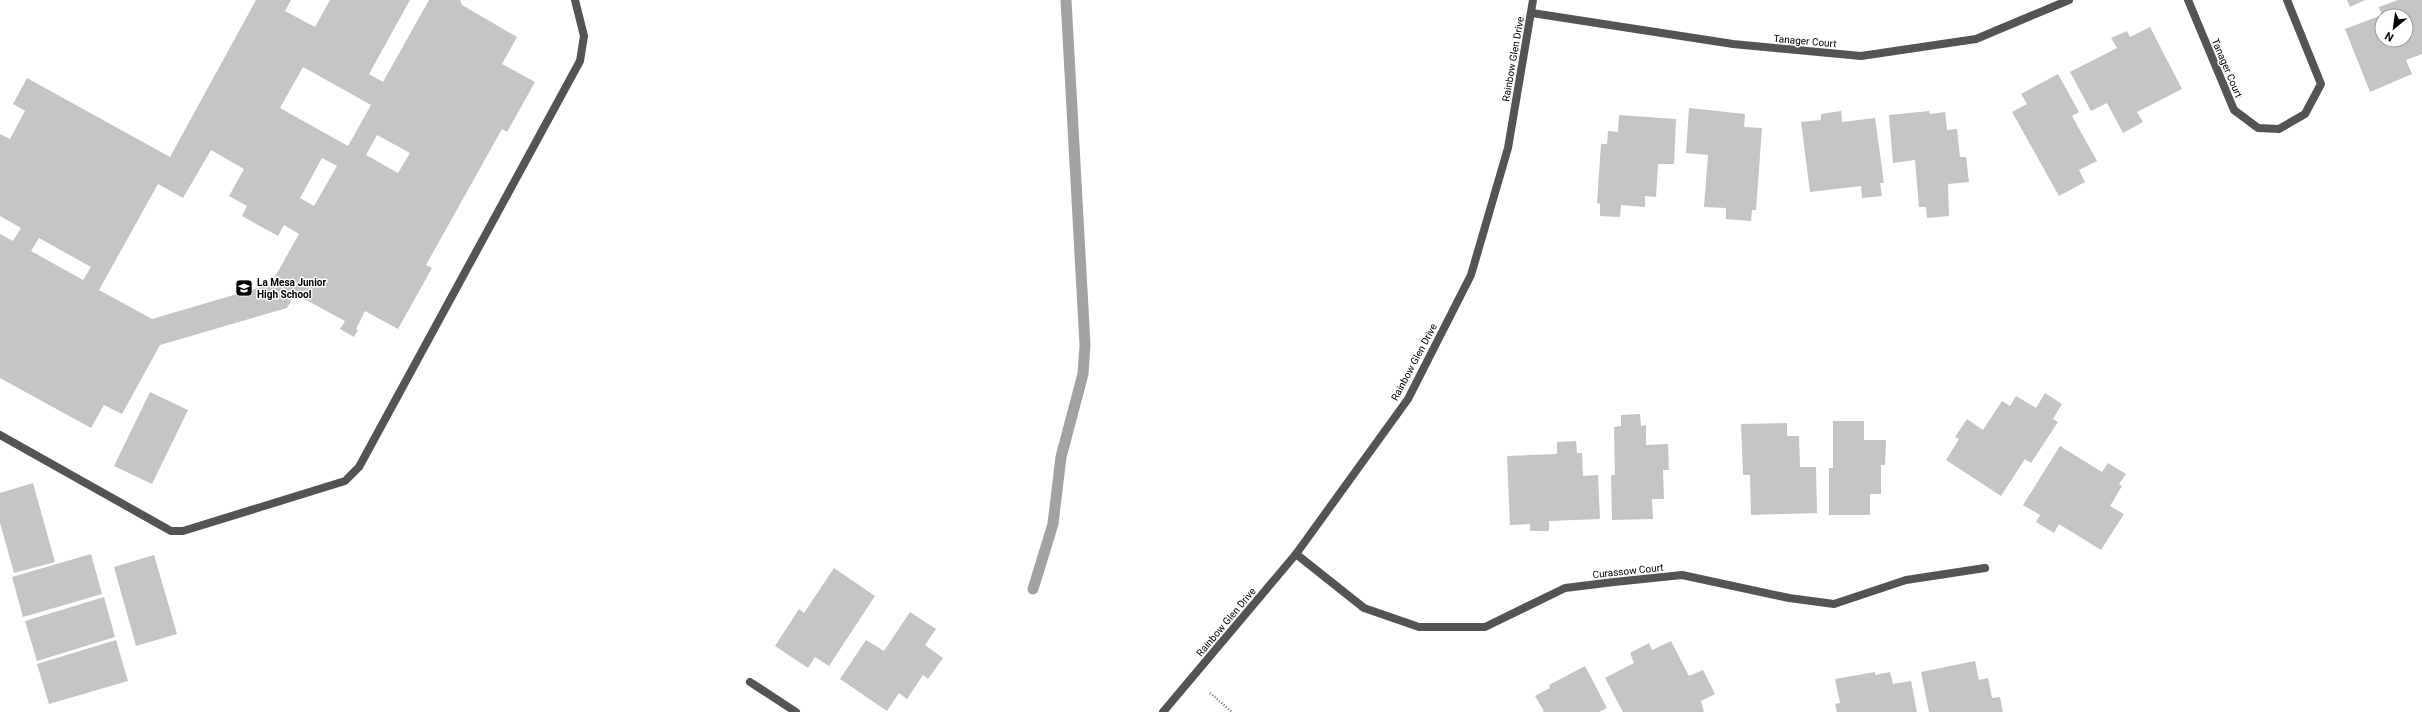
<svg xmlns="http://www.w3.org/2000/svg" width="2422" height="712" font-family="Roboto,sans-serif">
	<rect width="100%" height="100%" fill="#fff"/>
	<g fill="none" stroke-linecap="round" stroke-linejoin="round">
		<path stroke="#a2a2a2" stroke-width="11" d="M1033 589 1053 524 1061 457 1083 374 1085 345 1066 0"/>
	</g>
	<path fill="#c4c4c4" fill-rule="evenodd" d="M256 0H291L285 11 315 27 330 0H410L369 74 383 82 429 0H460L462 5 517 37 502 64 535 82 507 132 502 129 426 265 432 268 398 329 365 311 356 329 358 330 354 337 340 329 345 321 295 294 287 308 160 345 122 414 104 405 91 428 0 378V234L13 241 21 228 0 216V134L10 139 25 111 13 104 27 78 170 157ZM303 67 371 105 348 146 280 108ZM377 135 410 153 398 173 366 155ZM211 150 244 169 229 196 247 206 242 216 278 236 284 225 299 234 271 284 152 319 99 290 158 184 183 198ZM322 158 337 166 314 206 300 198ZM39 238 91 267 83 280 31 251Z
		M2347 0H2365L2350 7Z
		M2398 0H2422V54L2406 60 2412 74 2370 92 2345 29 2382 15 2379 7ZM2382 16H2406V40H2382Z
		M2150 27 2182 89 2137 112 2143 122 2123 133 2107 103 2091 111 2070 72 2117 48 2111 38 2127 31 2130 37Z
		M2058 74 2079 112 2072 116 2097 161 2079 170 2085 182 2059 196 2012 112 2027 104 2021 94Z
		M1689 108 1745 114 1744 127 1762 128 1756 210H1752L1751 221 1726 219V208L1704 207 1708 155 1686 153Z
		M1841 111 1842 122 1875 118 1884 183H1880L1882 196 1862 198 1861 186 1810 192 1801 122 1821 120V114Z
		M1929 111 1930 114 1945 112 1947 130 1957 129 1960 157H1966L1969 182 1948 184 1949 216 1927 218 1926 207H1919L1915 160 1893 163 1889 115Z
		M1619 115 1676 119 1674 164H1658L1656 197 1645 196V207L1621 205 1620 217 1600 216V204L1597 203 1601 144H1607L1608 131 1618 132Z
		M150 392 188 410 152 484 114 466Z
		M2045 393 2062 404 2053 419 2058 422 2031 463 2025 459 2001 496 1946 460 1959 439 1955 437 1967 419 1983 430 2002 401 2010 406 2016 396 2036 408Z
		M1640 414 1641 426 1646 425V445L1668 444 1669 470H1663L1664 499H1652L1653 519 1612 520 1611 475H1615L1614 427 1621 426V415Z
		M1833 421H1864V440H1886L1885 465H1881V494H1870V515H1829V468H1833Z
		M1787 423V436H1799L1800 467H1816L1817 513 1751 515 1750 475H1743L1741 424Z
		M1576 441 1577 453H1582L1583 476 1598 475 1600 519 1549 521V531H1530V524L1510 525 1507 456 1557 454V442Z
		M2060 446 2102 472 2108 463 2126 474 2119 484 2122 486 2110 506 2124 514 2101 550 2059 524 2054 533 2036 522 2040 515 2023 505Z
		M33 483 55 562 14 573 0 523V493Z
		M91 554 102 594 23 617 12 577Z
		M154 555 177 634 136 646 114 567Z
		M834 568 875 596 829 666 815 657 808 668 775 646 799 609 804 613Z
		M104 597 115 637 37 661 25 621Z
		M910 612 936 629 925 645 943 658 928 679 923 675 907 699 899 693 887 711 840 679 866 640 884 651Z
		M116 640 128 681 49 704 37 664Z
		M1671 641 1689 676 1703 670 1715 694 1701 701 1704 712H1623L1605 678 1634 663 1630 653 1649 643 1652 650Z
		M1975 661 1979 680 1988 678 1992 698 2000 697 2003 712H1929L1921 672Z
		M1585 666 1607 708 1599 712H1542L1544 711 1535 696 1550 688 1549 685Z
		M1875 672V675L1890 672 1893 684 1911 681 1917 712H1837L1835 704 1840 703 1835 679Z"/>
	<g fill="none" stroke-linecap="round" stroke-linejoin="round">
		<path stroke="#767676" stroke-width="2.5" stroke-dasharray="1 2" stroke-linecap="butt" d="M1210 693 1232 712"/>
		<path stroke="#545454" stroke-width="8" d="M0 435 171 531H183L345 481 359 467 580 61 584 36 575 0"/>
		<path stroke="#545454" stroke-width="8" d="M2188 0 2234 110 2258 128 2279 129 2305 114 2321 84 2287 0
			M1532 13 1733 44 1861 56 1976 39 2069 0
			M1296 554 1364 608 1419 627H1485L1565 588 1614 582 1682 575 1789 598 1834 604 1906 580 1985 568
			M750 682 796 712"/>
		<path stroke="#545454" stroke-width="8" d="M1163 712 1296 554 1408 399 1471 275 1508 148 1533 0"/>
	</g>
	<defs>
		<g id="school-square" transform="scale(0.9)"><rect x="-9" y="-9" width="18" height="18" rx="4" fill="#000" stroke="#fff"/><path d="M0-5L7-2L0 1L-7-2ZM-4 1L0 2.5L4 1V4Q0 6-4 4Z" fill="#fff"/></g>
	</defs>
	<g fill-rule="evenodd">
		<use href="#school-square" x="244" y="288"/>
	</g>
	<g text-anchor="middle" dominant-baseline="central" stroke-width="3" stroke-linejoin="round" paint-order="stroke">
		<g font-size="10" fill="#000" stroke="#fff">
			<text transform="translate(1805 41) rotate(5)">Tanager Court</text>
			<text transform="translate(1513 59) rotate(-80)">Rainbow Glen Drive</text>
			<text transform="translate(2227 68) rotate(67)">Tanager Court</text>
			<text transform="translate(1414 362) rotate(-62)">Rainbow Glen Drive</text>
			<text transform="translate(1628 571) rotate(-6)">Curassow Court</text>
			<text transform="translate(1226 622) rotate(-50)">Rainbow Glen Drive</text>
		</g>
		<g font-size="10" font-weight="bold" fill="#000" stroke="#fff" text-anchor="start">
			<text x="257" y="282">La Mesa Junior<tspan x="257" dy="12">High School</tspan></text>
		</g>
	</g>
	<g transform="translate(2394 28) rotate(209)"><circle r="19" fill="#ffffff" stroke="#999999"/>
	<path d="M0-3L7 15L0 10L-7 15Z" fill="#000000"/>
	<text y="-6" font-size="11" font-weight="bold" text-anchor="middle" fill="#000000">N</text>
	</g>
</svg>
